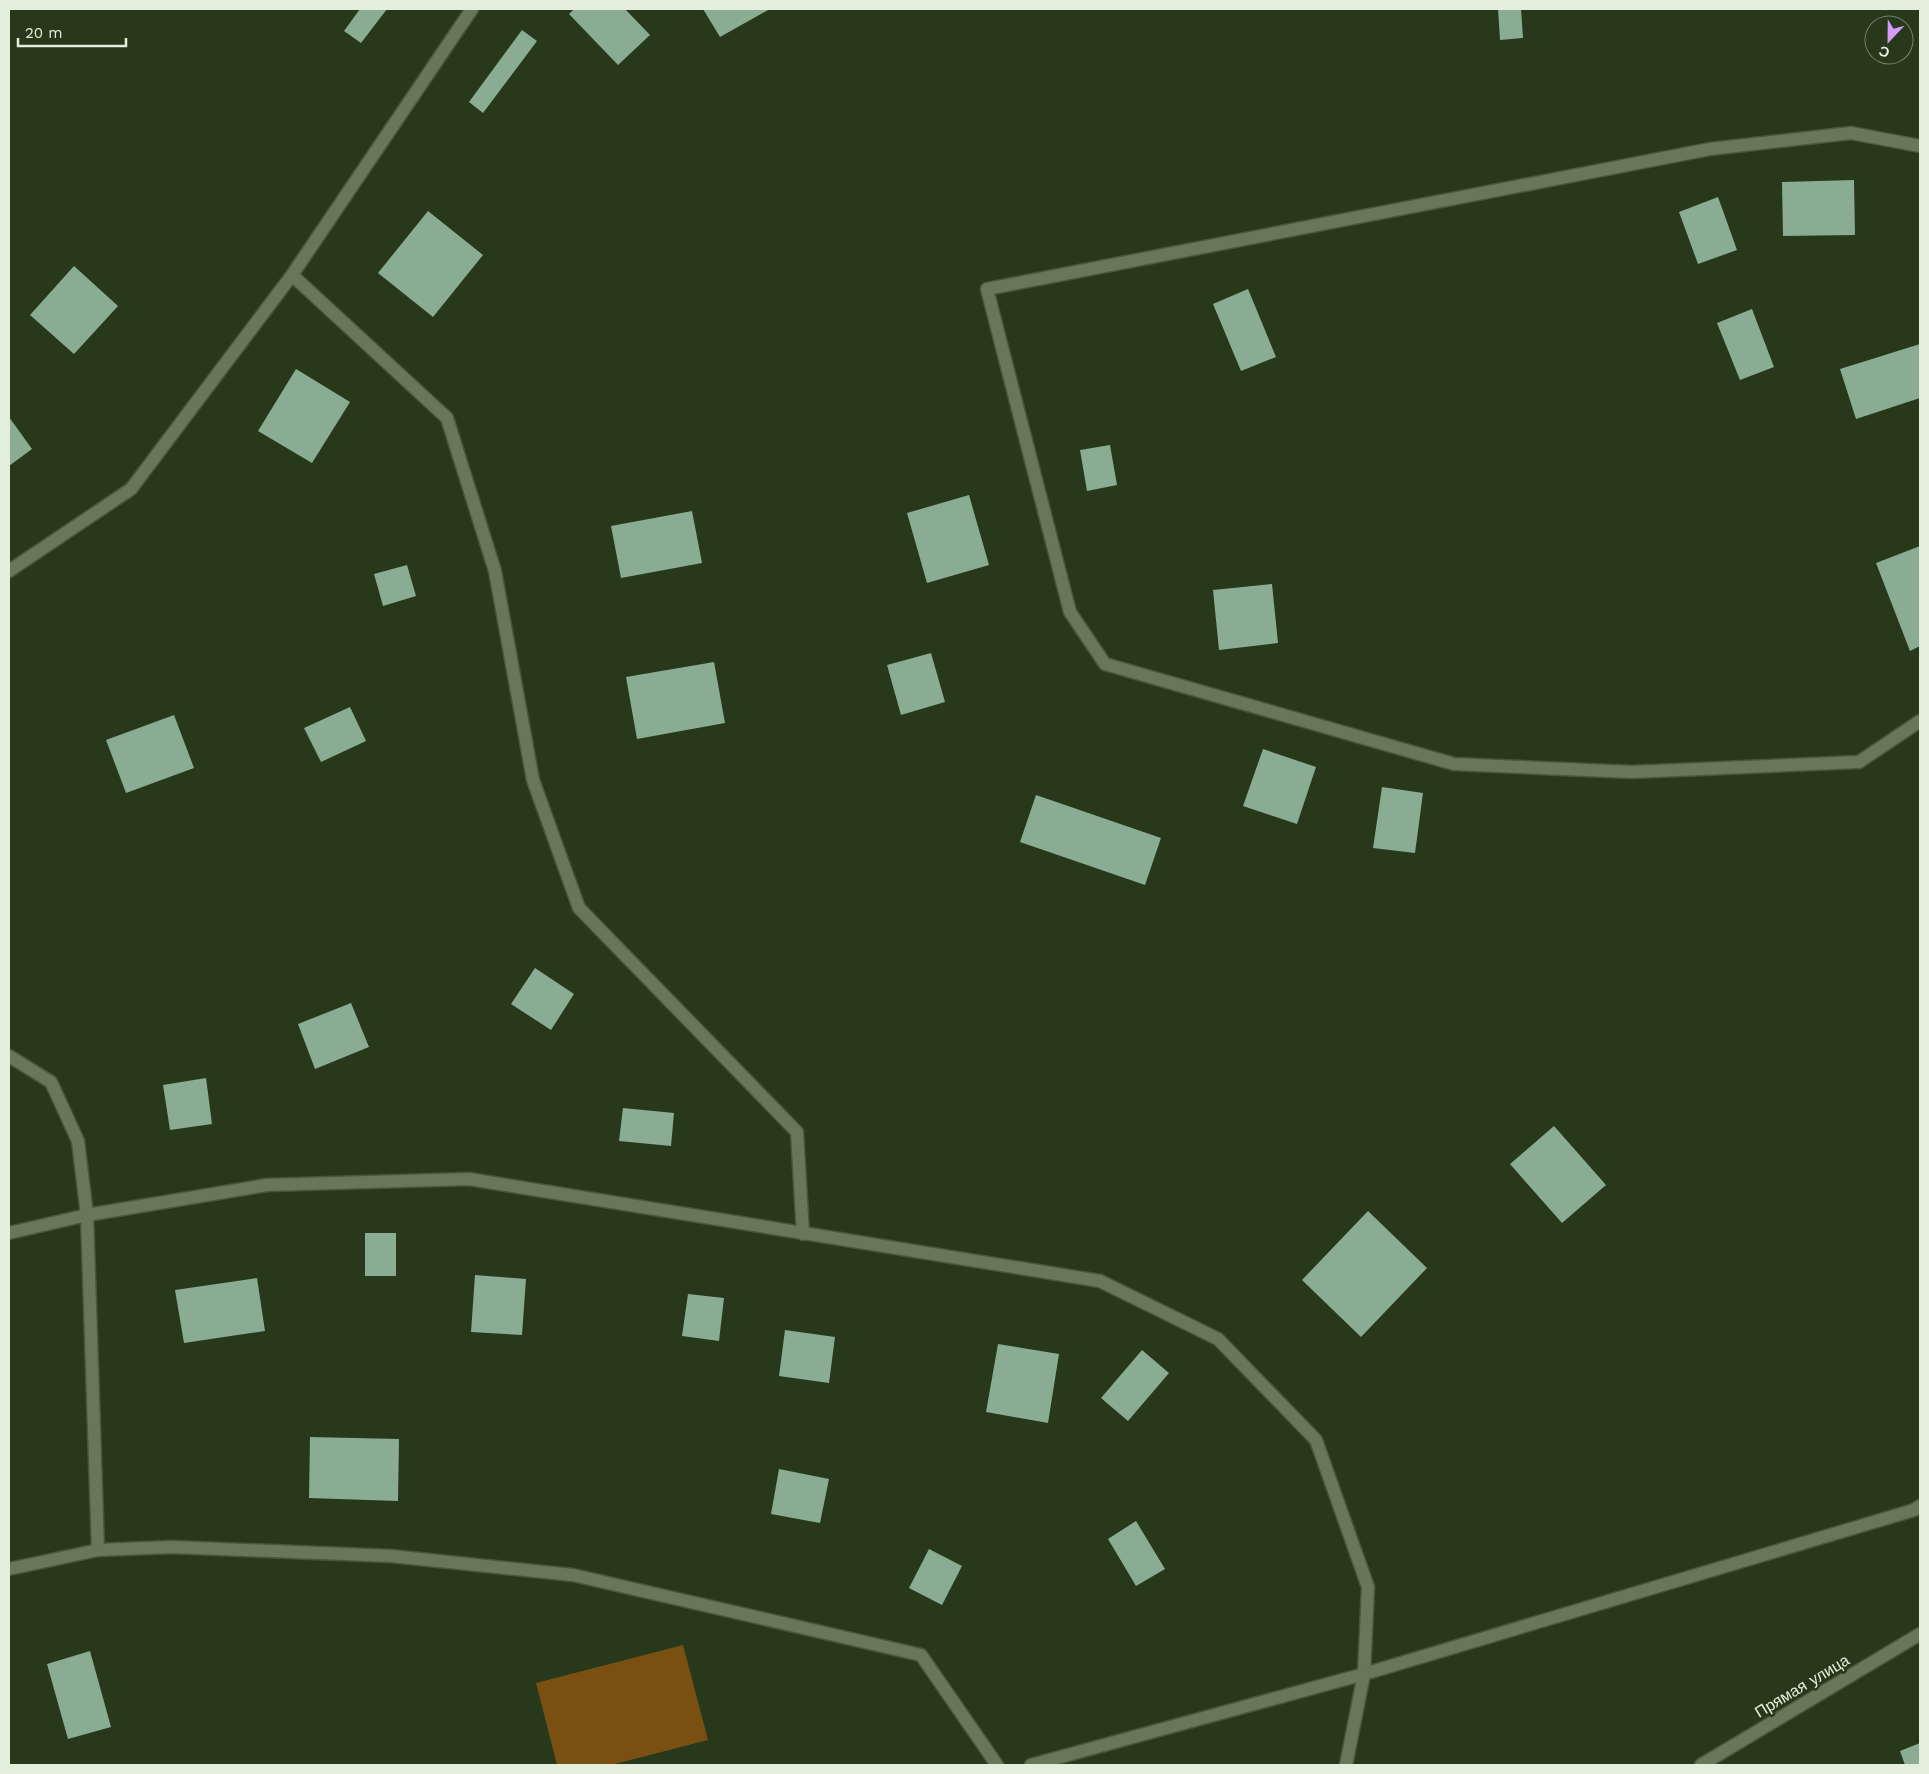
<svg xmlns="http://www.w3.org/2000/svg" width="1929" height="1774" font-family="'Work Sans',sans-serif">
	<rect width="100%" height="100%" fill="#28391b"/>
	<path fill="#795011" d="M683 1645 708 1740 611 1765H557L536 1683Z"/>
	<path fill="#89ac92" d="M360 9H387L361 43 344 31Z
		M574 9H625L650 35 618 65 569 14Z
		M703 9H770L720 37Z
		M1498 9H1521L1523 38 1500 40Z
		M522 30 537 41 483 113 469 102Z
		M1854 180 1855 235 1783 236 1782 182Z
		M1718 197 1737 250 1698 264 1679 212Z
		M428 211 483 255 433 317 378 273Z
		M74 266 118 306 74 354 30 315Z
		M1248 289 1276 357 1241 371 1213 304Z
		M1752 309 1774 367 1740 380 1717 323Z
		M1920 344V398L1856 419 1840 369Z
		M296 369 350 402 312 463 258 431Z
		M9 417 32 449 9 466Z
		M1110 445 1117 485 1087 491 1080 450Z
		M969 495 989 565 927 583 907 513Z
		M692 511 702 563 621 578 611 526Z
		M1920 546V646L1910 651 1876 563Z
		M407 565 416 596 383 606 374 574Z
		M1272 584 1278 643 1219 650 1213 590Z
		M931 653 945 702 901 715 887 665Z
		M714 662 725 723 637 739 626 677Z
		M350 707 366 741 321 762 304 728Z
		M174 715 194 768 126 793 106 740Z
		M1263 749 1316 767 1297 824 1243 806Z
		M1382 787 1423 793 1415 853 1373 848Z
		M1036 795 1161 838 1145 885 1020 842Z
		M535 968 574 994 551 1030 511 1004Z
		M351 1003 369 1047 315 1069 298 1024Z
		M206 1078 212 1124 170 1130 163 1085Z
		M623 1108 674 1113 671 1146 619 1141Z
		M1554 1126 1606 1185 1562 1223 1510 1164Z
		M1368 1211 1427 1268 1361 1337 1302 1280Z
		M365 1233H396V1276H365Z
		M475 1275 526 1279 522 1335 471 1332Z
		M257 1278 265 1331 184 1343 175 1290Z
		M688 1294 724 1298 719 1341 682 1336Z
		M785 1330 835 1337 829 1383 779 1376Z
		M998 1344 1059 1354 1048 1423 986 1412Z
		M1142 1350 1169 1373 1128 1421 1101 1398Z
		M310 1437 399 1439 398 1501 309 1498Z
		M779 1469 829 1479 820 1523 771 1514Z
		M1136 1521 1165 1569 1136 1586 1108 1539Z
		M929 1549 962 1566 942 1605 909 1588Z
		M90 1651 111 1727 68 1739 47 1664Z
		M1920 1743V1765H1905L1900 1751Z"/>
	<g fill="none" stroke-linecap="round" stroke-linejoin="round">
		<g stroke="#48563b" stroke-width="15">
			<path id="lane" d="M292 275 447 418 495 571 533 780 579 908 797 1132 803 1234
				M9 571 131 489 292 275 472 9
				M87 1215 267 1185 469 1179 1100 1281 1218 1339 1316 1440 1368 1587 1364 1674 1346 1765
				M9 1569 98 1550 172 1547 391 1556 573 1575 921 1655 997 1765
				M1031 1765 1364 1674"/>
		</g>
		<g stroke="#48563b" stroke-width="15">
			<path id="street" d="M1920 146 1851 133 1710 149 987 289 1070 612 1105 664 1454 764 1632 772 1859 762 1920 721
				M9 1056 51 1082 78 1141 87 1215 98 1550
				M9 1233 87 1215
				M1364 1674 1914 1510 1920 1506
				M1701 1765 1920 1634"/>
		</g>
		<use href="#lane" stroke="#667858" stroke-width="12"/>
		<use href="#street" stroke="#667858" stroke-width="12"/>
	</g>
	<g text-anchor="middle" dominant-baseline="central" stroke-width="5" stroke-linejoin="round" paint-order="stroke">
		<g font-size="16" fill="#e4eedc" stroke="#28391b">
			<text transform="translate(1802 1686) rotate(-31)">Прямая улица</text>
		</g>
	</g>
	<rect width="1929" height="1774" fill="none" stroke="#e4eedc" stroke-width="20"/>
	<g transform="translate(1889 40) rotate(202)"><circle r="24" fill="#28391b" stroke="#738168"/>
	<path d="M0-4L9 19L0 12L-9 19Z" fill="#d69bf9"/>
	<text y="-8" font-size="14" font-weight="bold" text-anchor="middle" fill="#e4eedc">С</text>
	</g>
	<path d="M18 38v8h108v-8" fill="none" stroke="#e4eedc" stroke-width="2.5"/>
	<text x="25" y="38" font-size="15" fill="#e4eedc" stroke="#28391b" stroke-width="4" paint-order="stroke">20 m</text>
</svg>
